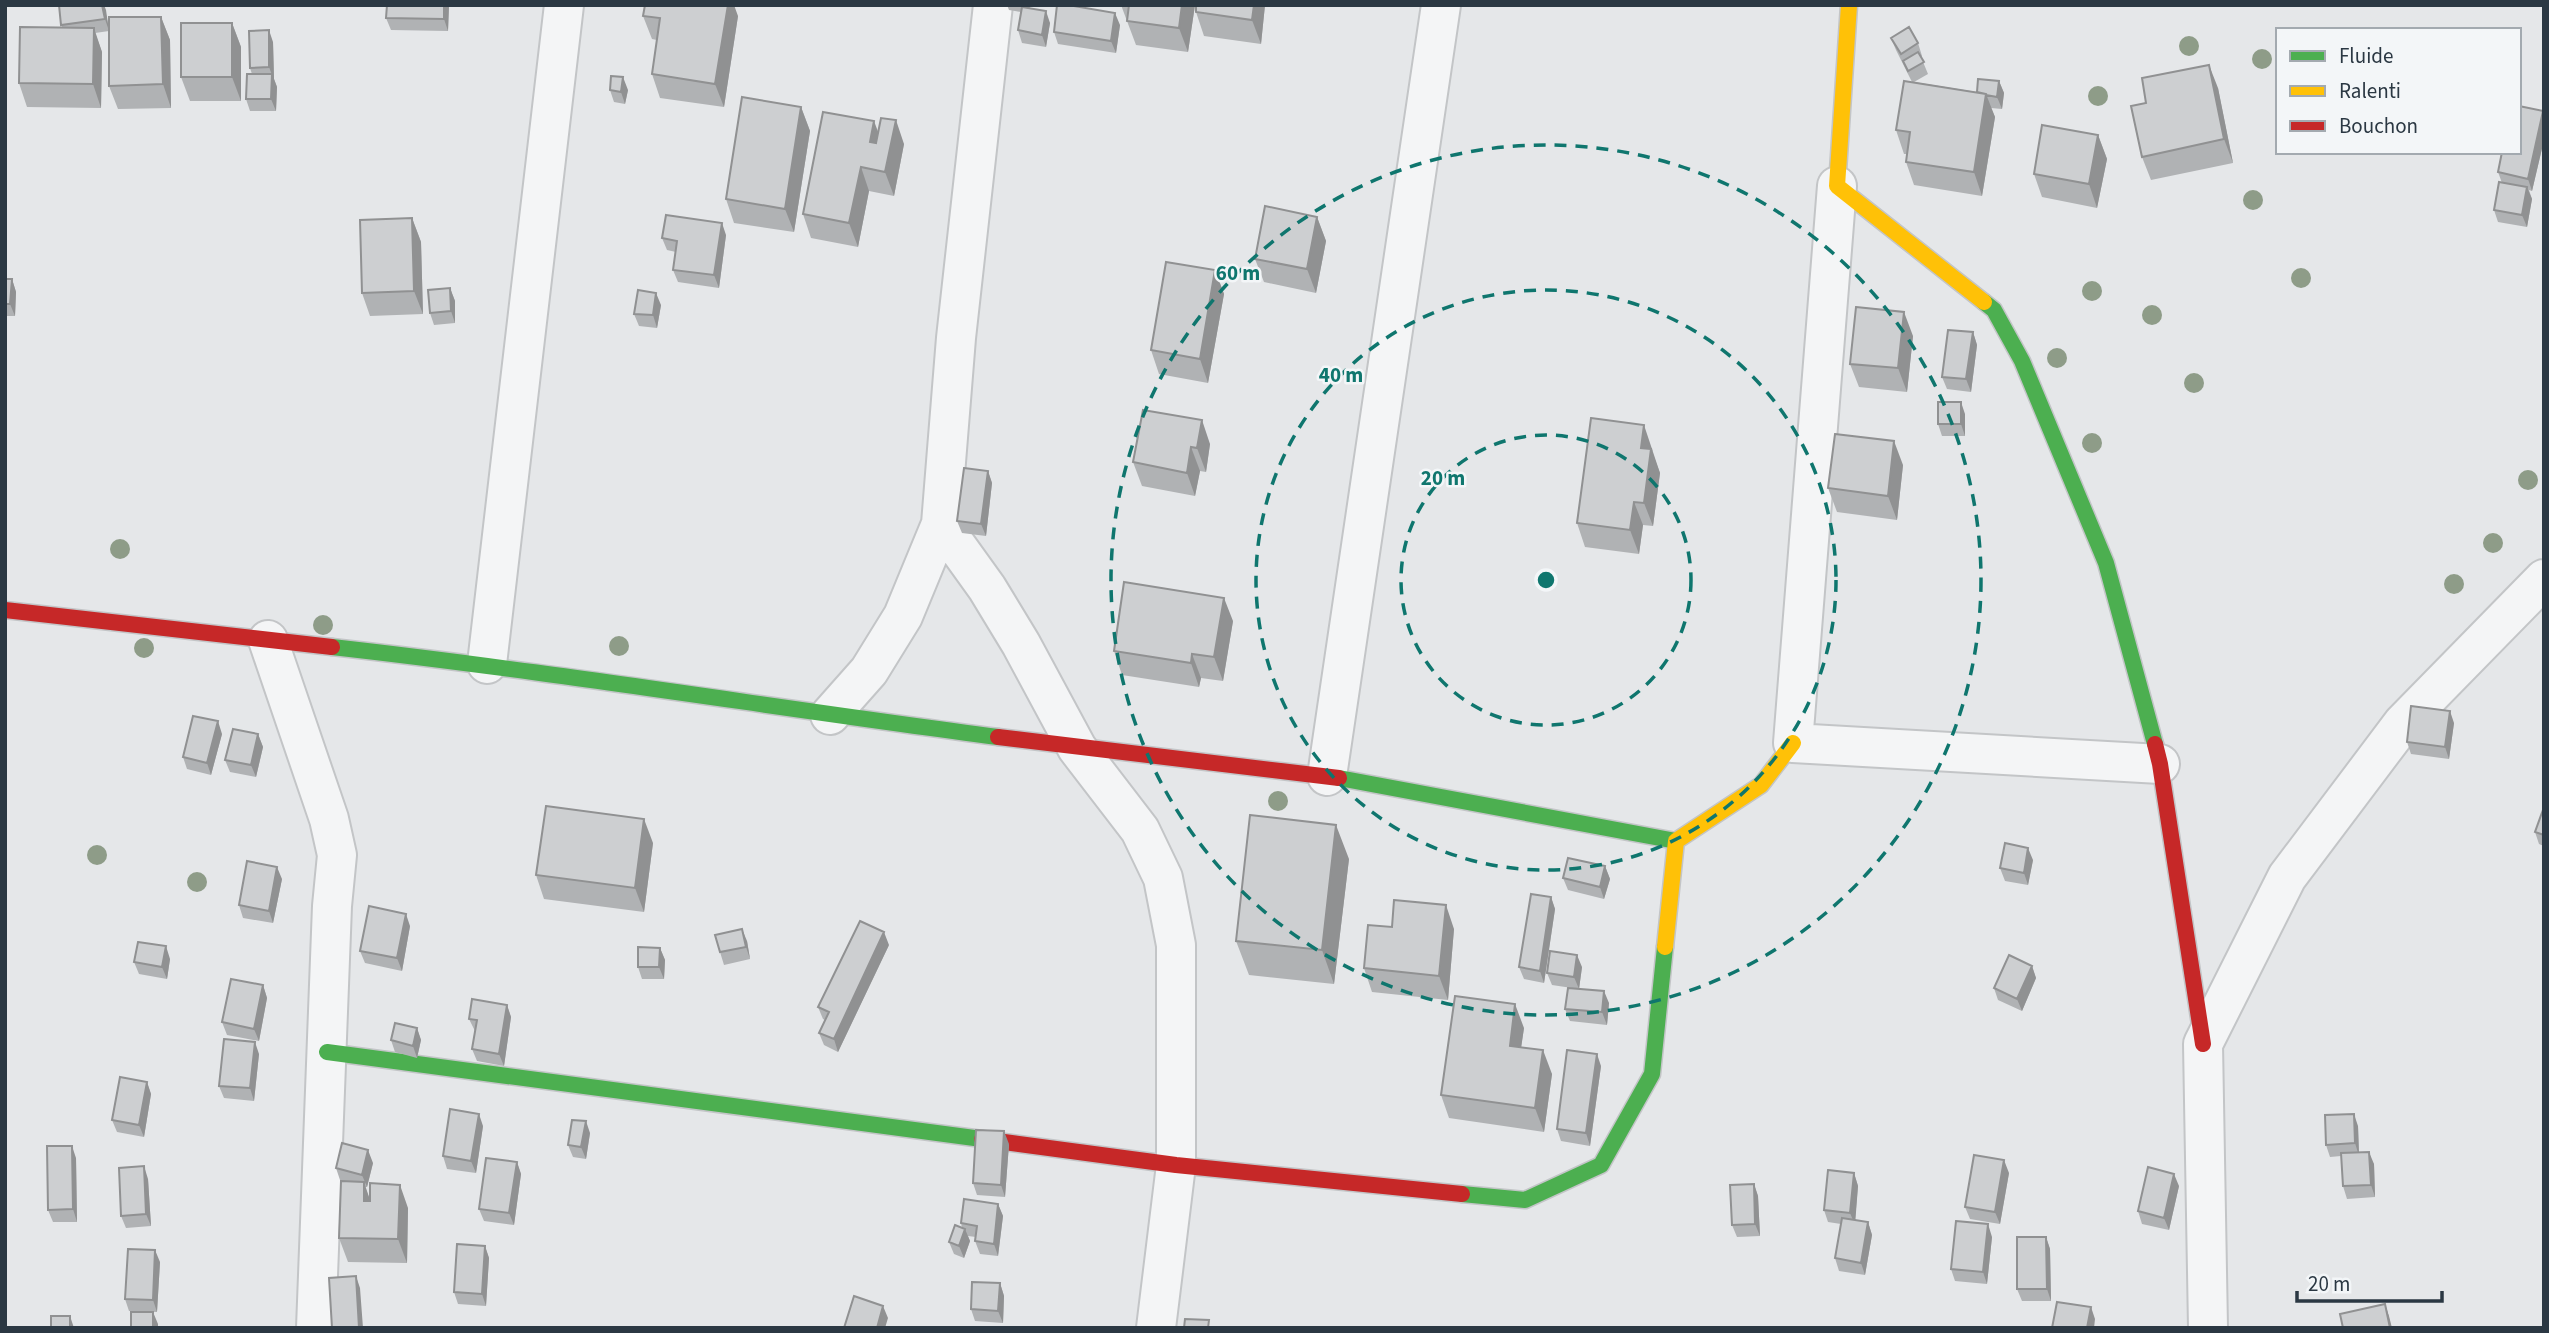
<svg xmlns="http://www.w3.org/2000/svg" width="2549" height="1333" font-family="'Source Sans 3',sans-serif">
	<rect width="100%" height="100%" fill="#e5e7e9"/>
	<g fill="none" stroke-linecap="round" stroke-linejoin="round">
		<g stroke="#c3c5c7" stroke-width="42">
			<path id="street" d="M1837 186 1793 743 2160 764
				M941 524 987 588 1021 644 1077 748 1140 830 1163 878 1176 945V1165L1156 1328
				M268 640 329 819 337 855 332 906 316 1328
				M487 664 564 5
				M830 715 869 671 903 616 941 524 956 338 993 5
				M1327 776 1441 5
				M2208 1328 2203 1044 2287 877 2403 723 2544 579"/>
		</g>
		<g stroke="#c3c5c7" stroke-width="19">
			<path id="fast" d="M1984 302 1994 310 2022 361 2106 563 2155 744
				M332 647C555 672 776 708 998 737
				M1339 778 1676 841
				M327 1052 982 1139
				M1462 1194 1525 1200 1601 1165 1652 1074 1665 947"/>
		</g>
		<g stroke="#c3c5c7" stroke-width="19">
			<path id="slow" d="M1849 5 1837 186 1984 302
				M1665 947 1676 841 1761 785 1793 743"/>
		</g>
		<g stroke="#c3c5c7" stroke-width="19">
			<path id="jam" d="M5 610 332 647
				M998 737 1339 778
				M2155 744 2160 764 2203 1044
				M982 1139 1176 1165 1462 1194"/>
		</g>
		<use href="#street" stroke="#f4f5f6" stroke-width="38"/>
		<use href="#fast" stroke="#4caf50" stroke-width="16"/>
		<use href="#slow" stroke="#ffc107" stroke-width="16"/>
		<use href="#jam" stroke="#c62828" stroke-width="16"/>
	</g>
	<g fill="#8e9c88">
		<circle cx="2189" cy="46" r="10"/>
		<circle cx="2262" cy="59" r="10"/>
		<circle cx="2098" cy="96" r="10"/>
		<circle cx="2253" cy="200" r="10"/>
		<circle cx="2301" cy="278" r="10"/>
		<circle cx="2092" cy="291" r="10"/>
		<circle cx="2152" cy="315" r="10"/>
		<circle cx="2057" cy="358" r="10"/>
		<circle cx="2194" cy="383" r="10"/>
		<circle cx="2092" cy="443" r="10"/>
		<circle cx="2528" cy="480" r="10"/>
		<circle cx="2493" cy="543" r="10"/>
		<circle cx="120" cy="549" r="10"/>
		<circle cx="2454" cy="584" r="10"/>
		<circle cx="323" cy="625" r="10"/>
		<circle cx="619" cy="646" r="10"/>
		<circle cx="144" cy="648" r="10"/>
		<circle cx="1278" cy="801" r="10"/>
		<circle cx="97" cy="855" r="10"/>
		<circle cx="197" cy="882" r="10"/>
	</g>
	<path fill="#b0b2b4" d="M59 5H104L109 29 161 17 170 40 171 108 118 109 109 86V31L95 33 102 52 101 108 27 107 19 83 62 28Z
		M387 5H449L448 31 391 30 386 18Z
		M1007 5H1031L1030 8 1050 23 1046 47 1022 43 1018 30 1021 12 1009 10Z
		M1121 5H1195L1188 52 1136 45Z
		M1265 5 1261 44 1204 36 1196 12Z
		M643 16H738L724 107 660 98 652 74 657 40 652 39Z
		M232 23 241 47V101H190L181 77Z
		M1120 25 1116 53 1058 44 1054 32Z
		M1891 38 1918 43 1922 56 1921 57 1928 74 1914 82 1977 92 1999 81 2004 93 2002 109 1991 108 1995 117 1982 196 1914 185 1906 162 1907 154H1904L1896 130 1912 82 1896 50Z
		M273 42 274 79 277 87 276 111H250L246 99 252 74 250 68Z
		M2218 88 2233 163 2151 180 2142 157Z
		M610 90H628L625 104 614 102Z
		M801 107 810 131 794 232 734 223 726 199Z
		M2543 111 2544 140 2532 191 2529 190 2532 199 2527 227 2498 222 2494 210 2502 183 2498 172Z
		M878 131 904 144 894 196 869 191 858 247 811 238 803 214Z
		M2098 135 2107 159 2097 208 2042 197 2034 174Z
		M1317 217 1326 241 1316 293 1264 282 1255 259Z
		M412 218 421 242 423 314 370 316 362 293Z
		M726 235 719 288 678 282 673 270 676 252 667 250 662 238Z
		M1215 270 1224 294 1208 383 1159 374 1151 350Z
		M5 279H12L16 292 15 316H5Z
		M450 288 455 301V323L434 325 430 313Z
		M661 305 657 328 639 326 634 314Z
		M1973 332 1977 345 1971 392 1947 389 1942 377Z
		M1913 336 1907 392 1859 387 1850 364Z
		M1143 410 1210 444 1206 472 1200 471 1195 496 1142 486 1133 462Z
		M1965 414V436H1942L1938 424Z
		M1653 449 1652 452 1660 473 1653 526 1643 525 1639 554 1585 547 1577 523Z
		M1903 465 1897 520 1837 512 1828 488Z
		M988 471 992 483 986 536 962 533 957 521Z
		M1233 621 1223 681 1201 678 1199 687 1122 675 1114 651Z
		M2454 723 2449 759 2411 754 2407 742Z
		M222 734 211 775 187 769 183 757Z
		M258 734 263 747 256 777 230 772 225 760Z
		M2544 807V846L2539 844 2535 832Z
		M653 843 644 912 544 899 536 875Z
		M1349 859 1334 984 1249 975 1236 941Z
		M2033 860 2028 885 2005 881 2000 868Z
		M1605 866 1610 879 1604 899 1568 890 1563 878Z
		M282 879 273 923 243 918 239 905Z
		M1551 897 1555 909 1544 983 1524 979 1519 967Z
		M410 926 402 971 365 963 360 951Z
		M1392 927 1454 929 1448 1000 1372 992 1364 968Z
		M747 941 750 959 724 965 720 952Z
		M889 945 838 1052 824 1045 819 1033 825 1020 823 1019 818 1007Z
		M660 948 665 960 664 979H642L638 967Z
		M170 959 167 979 139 974 134 962Z
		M2032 966 2036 978 2022 1011 1998 1000 1994 988Z
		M1582 967 1579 989 1609 1003 1607 1025 1570 1021 1565 1009 1572 988 1552 985 1547 973Z
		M263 985 267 998 259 1041 227 1035 222 1022Z
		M507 1005 511 1017 504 1066 477 1061 472 1049 475 1031 469 1019Z
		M417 1028 421 1040 417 1058 395 1052 391 1040Z
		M1524 1028 1521 1047 1552 1074 1544 1132 1449 1118 1441 1095Z
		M259 1054 254 1101 224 1098 219 1086Z
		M1601 1066 1590 1146 1561 1141 1557 1129Z
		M147 1082 151 1094 144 1137 117 1132 112 1120Z
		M483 1126 476 1173 447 1169 443 1156Z
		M2358 1126 2359 1152 2374 1164 2375 1197 2347 1199 2343 1186 2341 1156 2330 1157 2326 1145Z
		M590 1133 586 1159 573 1157 568 1145Z
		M1009 1144 1005 1197 977 1195 973 1183Z
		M76 1158 77 1222H53L48 1210Z
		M517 1162 521 1174 514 1225 484 1221 479 1209Z
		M373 1163 367 1187H365L370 1200 408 1208 407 1263 348 1262 339 1238 345 1182 340 1180 336 1168Z
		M1854 1173 1858 1186 1855 1220 1868 1222 1872 1235 1865 1275 1839 1271 1835 1258 1841 1224 1828 1222 1824 1210Z
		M2009 1173 2000 1224 1970 1219 1965 1207Z
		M148 1179 151 1226 126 1228 121 1216Z
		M1754 1184 1758 1196 1760 1236 1737 1237 1732 1225Z
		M2179 1186 2169 1230 2142 1224 2138 1211Z
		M998 1204 1003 1216 998 1256 980 1254 975 1241 976 1237 968 1236 970 1241 964 1258 954 1254 949 1242 962 1228 961 1223Z
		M1992 1237 1987 1284 1955 1281 1951 1269Z
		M2046 1237 2050 1249 2051 1301H2022L2017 1289Z
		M485 1246 489 1258 486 1306 458 1304 454 1292Z
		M160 1262 157 1312 129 1311 125 1299Z
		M1000 1283 1004 1296 1003 1323 975 1321 971 1309Z"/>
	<path fill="#909192" d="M102 5H104L106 10 109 31 105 19Z
		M444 5H449L448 31 444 19Z
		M728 5H734L738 16 724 107 715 84Z
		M1182 5H1195L1188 52 1179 28Z
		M1254 5H1265L1261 44 1252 20Z
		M1046 11 1050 23 1046 47 1042 35Z
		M1115 13 1120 25 1116 53 1111 41Z
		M161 17 170 40 171 108 163 84Z
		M232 23 241 47V101L232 77Z
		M94 28 102 52 101 108 93 84Z
		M269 30 273 42 274 79 277 87 276 111 271 99 272 75 269 67Z
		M2209 65 2218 88 2233 163 2224 139Z
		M623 77 628 90 625 104 621 92Z
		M1999 81 2004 93 2002 109 1997 97Z
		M1986 94 1995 117 1982 196 1974 172Z
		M801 107 810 131 794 232 785 209Z
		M2543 111 2544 140 2532 191 2528 179Z
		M896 120 904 144 894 196 885 172Z
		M874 121 883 145 870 142Z
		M2098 135 2107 159 2097 208 2089 184Z
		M861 167 869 191 858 247 849 223Z
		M2527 187 2532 199 2527 227 2522 215Z
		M1317 217 1326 241 1316 293 1307 269Z
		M412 218 421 242 423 314 414 291Z
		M722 223 726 235 719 288 714 275Z
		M1215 270 1224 294 1208 383 1200 359Z
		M12 279 16 292 15 316 10 304Z
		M450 288 455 301V323L451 311Z
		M656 293 661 305 657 328 653 315Z
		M1904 312 1913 336 1907 392 1898 368Z
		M1973 332 1977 345 1971 392 1966 379Z
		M1961 402 1965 414V436L1961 424Z
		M1202 420 1210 444 1206 472 1197 448Z
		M1644 425 1660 473 1653 526 1644 503 1641 448Z
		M1894 441 1903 465 1897 520 1888 496Z
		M1191 447 1200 471 1195 496 1187 473Z
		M988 471 992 483 986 536 981 524Z
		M1634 502 1643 525 1639 554 1630 530Z
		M1224 598 1233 621 1223 681 1214 657Z
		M1192 654 1201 678 1199 687 1191 663Z
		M2450 711 2454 723 2449 759 2445 747Z
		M218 721 222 734 211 775 207 763Z
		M258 734 263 747 256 777 251 765Z
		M644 819 653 843 644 912 635 888Z
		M1336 825 1349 859 1334 984 1322 950Z
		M2028 848 2033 860 2028 885 2024 873Z
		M1605 866 1610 879 1604 899 1600 887Z
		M277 867 282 879 273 923 269 911Z
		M1551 897 1555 909 1544 983 1540 971Z
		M1446 905 1454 929 1448 1000 1439 976Z
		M406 914 410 926 402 971 397 958Z
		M742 929 747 941 750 959 746 947Z
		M884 932 889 945 838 1052 834 1039Z
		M166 946 170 959 167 979 162 967Z
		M660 948 665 960 664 979 659 967Z
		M1577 955 1582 967 1579 989 1574 977Z
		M2032 966 2036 978 2022 1011 2017 999Z
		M263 985 267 998 259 1041 254 1029Z
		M1604 991 1609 1003 1607 1025 1602 1012Z
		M1515 1004 1524 1028 1518 1069 1510 1046Z
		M507 1005 511 1017 504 1066 499 1054Z
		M417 1028 421 1040 417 1058 413 1046Z
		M255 1042 259 1054 254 1101 250 1088Z
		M1543 1050 1552 1074 1544 1132 1535 1108Z
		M1597 1054 1601 1066 1590 1146 1586 1133Z
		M147 1082 151 1094 144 1137 139 1125Z
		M479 1114 483 1126 476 1173 471 1161Z
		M2354 1114 2358 1126 2359 1156 2355 1143Z
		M586 1121 590 1133 586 1159 581 1147Z
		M1004 1131 1009 1144 1005 1197 1001 1185Z
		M72 1146 76 1158 77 1222 73 1209Z
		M368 1150 373 1163 367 1187 362 1175Z
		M2369 1152 2374 1164 2375 1197 2371 1185Z
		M2004 1160 2009 1173 2000 1224 1995 1212Z
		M517 1162 521 1174 514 1225 509 1213Z
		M144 1166 148 1179 151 1226 146 1214Z
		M1854 1173 1858 1186 1855 1225 1850 1213Z
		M2174 1174 2179 1186 2169 1230 2164 1218Z
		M364 1182 372 1206 364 1201Z
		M1754 1184 1758 1196 1760 1236 1755 1224Z
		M400 1185 408 1208 407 1263 398 1239Z
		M998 1204 1003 1216 998 1256 994 1244Z
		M1868 1222 1872 1235 1865 1275 1861 1263Z
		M1988 1224 1992 1237 1987 1284 1983 1272Z
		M965 1229 970 1241 964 1258 959 1246Z
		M2046 1237 2050 1249 2051 1301 2047 1289Z
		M485 1246 489 1258 486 1306 482 1294Z
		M155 1250 160 1262 157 1312 153 1300Z
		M356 1276 360 1288 363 1328H359Z
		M1000 1283 1004 1296 1003 1323 998 1311Z
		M2385 1304 2389 1316 2392 1328H2390Z
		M883 1306 888 1318 885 1328H877Z
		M2091 1307 2095 1319 2094 1328H2087Z
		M153 1312 158 1324V1328H153Z
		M70 1316 74 1328H70Z"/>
	<path fill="#cdcfd1" stroke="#909192" stroke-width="2" d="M59 5H102L105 19 61 25Z
		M387 5H444V19L386 18Z
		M645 5H728L715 84 652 74 660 18 643 16Z
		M1057 5H1068L1115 13 1111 41 1054 32Z
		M1129 5H1182L1179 28 1127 21Z
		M1196 5H1254L1252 20 1196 12Z
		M1022 7 1046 11 1042 35 1018 30Z
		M109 17H161L163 84 109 86Z
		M181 23H232V77H181Z
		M20 27 94 28 93 84 19 83Z
		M1909 27 1918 43 1901 54 1891 38Z
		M269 30V67L250 68 249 31Z
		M1918 52 1924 62 1908 71 1903 61Z
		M2209 65 2224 139 2142 157 2131 106 2146 103 2142 78Z
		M247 74H272L271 99H246Z
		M611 76 623 77 621 92 610 90Z
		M1978 79 1999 81 1997 97 1986 95V94L1977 92Z
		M1904 81 1986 94 1974 172 1906 162 1910 132 1896 130Z
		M742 97 801 107 785 209 726 199Z
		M2519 106 2543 111 2528 179 2498 172 2502 152H2519Z
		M823 112 874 121 870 142 876 143 881 118 896 120 885 172 861 167 849 223 803 214Z
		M2042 125 2098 135 2089 184 2034 174Z
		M2499 182 2527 187 2522 215 2494 210Z
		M1265 206 1317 217 1307 269 1255 259Z
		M666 215 722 223 714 275 673 270 677 241 662 238Z
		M412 218 414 291 362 293 360 220Z
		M1166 262 1215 270 1200 359 1151 350Z
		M5 279H12L10 304H5Z
		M450 288 451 311 430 313 428 290Z
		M638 290 656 293 653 315 634 314Z
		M1856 307 1904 312 1898 368 1850 364Z
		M1948 330 1973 332 1966 379 1942 377Z
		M1938 402H1961V424H1938Z
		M1143 410 1202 420 1197 448 1191 447 1187 473 1133 462Z
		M1591 418 1644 425 1641 448 1651 449 1644 503 1634 502 1630 530 1577 523Z
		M1835 434 1894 441 1888 496 1828 488Z
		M964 468 988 471 981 524 957 521Z
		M1124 582 1224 598 1214 657 1192 654 1191 663 1114 651Z
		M2411 706 2450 711 2445 747 2407 742Z
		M193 716 218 721 207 763 183 757Z
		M233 729 258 734 251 765 225 760Z
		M546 806 644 819 635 888 536 875Z
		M2544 807V835L2535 832Z
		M1250 815 1336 825 1322 950 1236 941Z
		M2005 843 2028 848 2024 873 2000 868Z
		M1568 858 1605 866 1600 887 1563 878Z
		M247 861 277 867 269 911 239 905Z
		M1531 894 1551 897 1540 971 1519 967Z
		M1394 900 1446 905 1439 976 1364 968 1368 925 1392 927Z
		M369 906 406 914 397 958 360 951Z
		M860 921 884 932 834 1039 819 1033 829 1012 818 1007Z
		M742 929 746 947 720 952 715 935Z
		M138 942 166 946 162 967 134 962Z
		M638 947 660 948 659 967H638Z
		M1550 951 1577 955 1574 977 1547 973Z
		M2009 955 2032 966 2017 999 1994 988Z
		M231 979 263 985 254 1029 222 1022Z
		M1568 988 1604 991 1602 1012 1565 1009Z
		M1455 996 1515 1004 1510 1046 1543 1050 1535 1108 1441 1095Z
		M472 999 507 1005 499 1054 472 1049 477 1020 469 1019Z
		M395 1023 417 1028 413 1046 391 1040Z
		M224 1039 255 1042 250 1088 219 1086Z
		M1567 1050 1597 1054 1586 1133 1557 1129Z
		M120 1077 147 1082 139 1125 112 1120Z
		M450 1109 479 1114 471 1161 443 1156Z
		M2354 1114 2355 1143 2326 1145 2325 1115Z
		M572 1120 586 1121 581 1147 568 1145Z
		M976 1130 1004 1131 1001 1185 973 1183Z
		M342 1143 368 1150 362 1175 336 1168Z
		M47 1146H72L73 1209 48 1210Z
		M2369 1152 2371 1185 2343 1186 2341 1153Z
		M1974 1155 2004 1160 1995 1212 1965 1207Z
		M486 1158 517 1162 509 1213 479 1209Z
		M144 1166 146 1214 121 1216 119 1168Z
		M2148 1167 2174 1174 2164 1218 2138 1211Z
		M1828 1170 1854 1173 1850 1213 1824 1210Z
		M341 1181 364 1182V1201H370V1183L400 1185 398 1239 339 1238Z
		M1754 1184 1755 1224 1732 1225 1730 1185Z
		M964 1199 998 1204 994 1244 975 1241 977 1226 961 1223Z
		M1842 1218 1868 1222 1861 1263 1835 1258Z
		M1956 1221 1988 1224 1983 1272 1951 1269Z
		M955 1225 965 1229 959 1246 949 1242Z
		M2017 1237H2046L2047 1289H2017Z
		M457 1244 485 1246 482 1294 454 1292Z
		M128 1249 155 1250 153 1300 125 1299Z
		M356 1276 359 1328H332L329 1278Z
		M972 1282 1000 1283 998 1311 971 1309Z
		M854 1296 883 1306 877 1328H844Z
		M2057 1302 2091 1307 2087 1328H2052Z
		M2385 1304 2390 1328H2343L2340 1314Z
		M131 1312H153V1328H131Z
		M51 1316H70V1328H51Z
		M1185 1319 1209 1320 1208 1328H1184Z"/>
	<g fill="none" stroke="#0f766e" stroke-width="3.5" stroke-dasharray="12 9">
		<circle cx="1546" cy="580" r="145"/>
		<circle cx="1546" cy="580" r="290"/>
		<circle cx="1546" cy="580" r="435"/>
	</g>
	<circle cx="1546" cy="580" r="10" fill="#0f766e" stroke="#f3f6f8" stroke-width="3.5"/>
	<g font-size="21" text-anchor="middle" font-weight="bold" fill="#0f766e" stroke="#f3f6f8" stroke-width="5" stroke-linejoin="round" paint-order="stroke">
		<text x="1238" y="280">60 m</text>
		<text x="1341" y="382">40 m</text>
		<text x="1443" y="485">20 m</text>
	</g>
	<rect width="2549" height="1333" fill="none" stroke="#2b3843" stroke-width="14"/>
	<rect x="2276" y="28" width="245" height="126" fill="#f3f6f8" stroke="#a3aab0" stroke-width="2"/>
	<rect x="2290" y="51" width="35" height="10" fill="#4caf50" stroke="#a3aab0" stroke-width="2"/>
	<text x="2339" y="63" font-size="21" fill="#2b3843">Fluide</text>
	<rect x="2290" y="86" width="35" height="10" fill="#ffc107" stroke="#a3aab0" stroke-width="2"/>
	<text x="2339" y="98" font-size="21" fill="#2b3843">Ralenti</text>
	<rect x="2290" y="121" width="35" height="10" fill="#c62828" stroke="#a3aab0" stroke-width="2"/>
	<text x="2339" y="133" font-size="21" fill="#2b3843">Bouchon</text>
	<path d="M2297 1291v10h145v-10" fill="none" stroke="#2b3843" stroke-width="3.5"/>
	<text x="2308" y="1291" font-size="21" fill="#2b3843" stroke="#f3f6f8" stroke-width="5" paint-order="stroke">20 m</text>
</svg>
